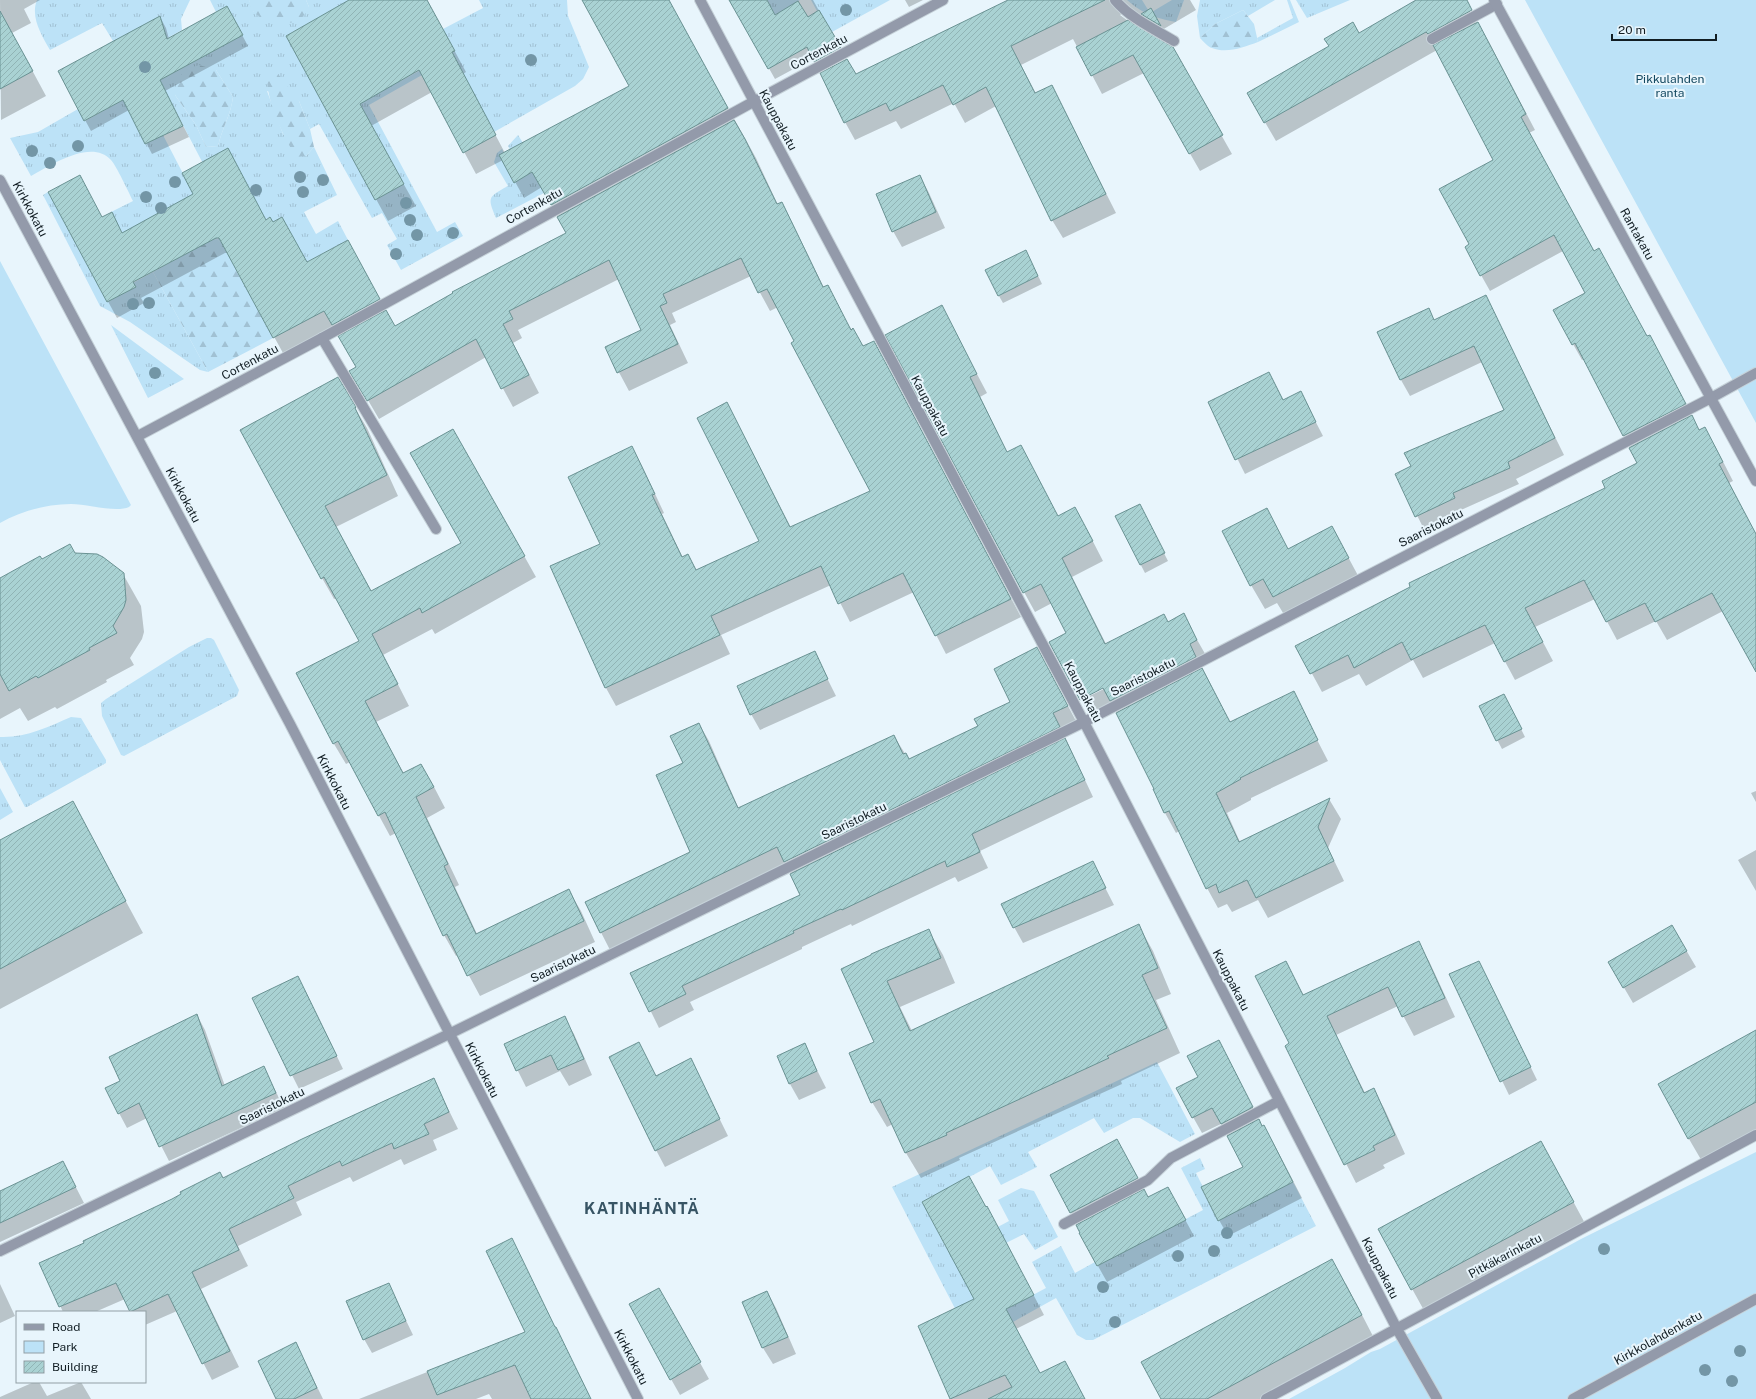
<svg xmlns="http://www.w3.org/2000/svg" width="1756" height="1399" font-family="'Public Sans',sans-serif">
	<defs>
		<pattern id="grass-tufts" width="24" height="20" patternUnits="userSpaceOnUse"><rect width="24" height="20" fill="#bce2f7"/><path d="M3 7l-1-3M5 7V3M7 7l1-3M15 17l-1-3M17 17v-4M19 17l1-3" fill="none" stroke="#a1c1d3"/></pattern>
		<pattern id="forest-firs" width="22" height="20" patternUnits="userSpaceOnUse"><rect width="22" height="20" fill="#bce2f7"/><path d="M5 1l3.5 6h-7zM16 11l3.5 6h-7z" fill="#a1c1d3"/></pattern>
		<pattern id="building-hatch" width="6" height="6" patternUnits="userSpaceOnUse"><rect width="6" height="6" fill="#a9d2d3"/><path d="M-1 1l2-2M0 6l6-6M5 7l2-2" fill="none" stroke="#90b4b5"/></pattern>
	</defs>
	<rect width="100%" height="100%" fill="#e8f5fc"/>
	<path fill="url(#grass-tufts)" fill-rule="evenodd" d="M37 0H190L181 19 182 30 148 49 164 78 243 35 227 6 216 12 210 0H249L254 12 309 7 306 0H354L399 82 455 51 443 29 483 8 479 0H567L568 16 589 67 583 79 575 86 494 132 422 75 369 105 437 232 455 222 463 236 401 270 387 245 397 239 382 213 372 218 319 124 310 129 299 101 267 91 283 134 306 156 314 147 337 195 304 212 316 234 338 221 348 240 297 267 290 231 282 217 273 222 270 217 222 243 217 239 209 241 150 218 141 223 148 235 132 251 111 212 133 201C128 191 117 167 111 160 91 138 50 166 31 176L10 138 38 132 78 109 85 121 134 94 107 44 113 41 102 23 50 50C42 36 30 17 37 0ZM314 20 404 184 375 200 286 36ZM216 70 233 97C231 114 222 129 218 146L206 147 196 125 175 95ZM171 102 237 229 217 239 151 112Z
		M767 0H800L775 15Z
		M811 0H890L832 32 819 10 817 11Z
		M1127 0H1142L1150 13 1172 0H1184L1176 22C1155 18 1143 14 1127 0Z
		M1200 0H1275L1248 16 1243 10 1215 24 1200 38 1197 16Z
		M1287 0H1290L1299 22 1258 42 1257 38 1293 18Z
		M1296 0H1350L1307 18Z
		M518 135 523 143 518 146 544 193 496 218C487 197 488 197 508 186L494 162 497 153 502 149 508 161 504 164 514 182V157L508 146Z
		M48 192 107 302 136 287 133 283 153 272 208 372 200 370 130 322 100 306 43 195Z
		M111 325 184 379 148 398Z
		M207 638H211L214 640 239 690 237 696 124 756 121 755 102 716 101 703 106 699 189 647Z
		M71 717 81 718 106 760V763L27 807H25L0 760V737C26 738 48 727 71 717Z
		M0 788 13 812 0 820Z
		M1157 1062 1195 1134 1180 1142 1140 1118H1133L1104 1133 1094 1118 1028 1152 1037 1167 1001 1185 990 1166 922 1202 949 1253 1009 1221 998 1200 1021 1188 1034 1191 1058 1237 1035 1250 1024 1234 1006 1243 986 1320 1046 1288 1032 1262 1061 1246 1075 1273 1095 1262 1097 1266 1203 1210 1181 1168 1200 1158 1205 1169 1196 1173 1206 1193 1204 1194 1218 1220 1293 1182 1316 1226 1093 1340H1086L1077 1335 1056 1298 1013 1322H962L892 1187Z"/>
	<path fill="url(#forest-firs)" d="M249 0H306L309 7C307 11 304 16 301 18 290 28 263 22 254 12 251 9 250 4 249 0Z
		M1243 10 1254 24 1258 42C1244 47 1227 54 1212 48 1208 47 1203 41 1200 38L1215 24Z
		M199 65 216 70 233 97C231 114 222 129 218 146L206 147 196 125 175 95 178 82 184 70Z
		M275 70 299 101 310 129 314 147 306 156 296 157C282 133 268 106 267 78Z
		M217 239 222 243 273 338 208 372 153 272 209 241Z"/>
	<path fill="#bce2f7" d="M1525 0H1756V423Z
		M0 261 131 505 129 507C116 513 87 504 71 504 47 504 21 511 0 523Z
		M1756 1152V1399H1289L1345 1368 1371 1352 1380 1349 1581 1239Z"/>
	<path fill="#0003" d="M0 0H40L24 9 31 23 12 33 46 96 1 120Z
		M352 0H427L466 72 463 74 505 153 631 86 584 0H668L756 158 778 205 781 204 792 222 824 288 863 347 884 360 1021 617 946 654 914 592 850 622 831 585 721 635 730 654 616 706 606 688 601 545 632 448 642 466 664 513 662 514 683 558 688 555 697 571 761 542 727 404 791 528 871 492 778 307 770 311 751 276 672 313 676 322 670 325 688 363 629 391 606 348 642 330 619 279 518 330 522 338 513 343 539 393 513 407 486 357 379 419 351 371 357 368 334 326 283 353 228 253H225L141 298 144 303 117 318 49 193 102 219 111 214 122 234 266 221 307 263 357 257 395 327 567 234 542 187 524 198 503 160 476 174 432 92 371 126 416 206 388 221 287 36Z
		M733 0H813L838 45 775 79 732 3Z
		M905 0H923L909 7Z
		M1011 0H1190L1196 10 1162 30 1124 12 1120 15 1139 29 1172 48 1232 154 1200 171 1144 73 1102 94 1073 39 1021 65 1036 94 1052 86 1116 213 1063 238 1052 220 996 106 965 123 954 103 901 129 896 121 855 140 845 122Z
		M1418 0H1464L1479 29 1481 28 1490 44 1535 130 1529 133 1594 252 1647 338 1650 336 1699 431 1715 446 1733 481 1729 483 1756 534V670L1723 611 1667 640 1656 621 1617 640 1595 599 1535 627 1553 661 1515 680 1495 643 1423 678 1413 660 1366 686 1359 674 1322 692 1297 646 1606 488 1638 463 1584 359 1582 360 1573 344 1586 293 1563 251 1490 291 1481 275 1470 245 1494 160 1437 50 1276 141 1248 93 1359 34Z
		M160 17 166 28 169 39 233 18 248 46 165 91 189 137 152 154 129 110 91 131 85 120Z
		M920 176 929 193 945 228 902 247 893 231Z
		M1030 259 1042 284 1003 303 999 296Z
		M1485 296 1564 455 1516 479 1519 484 1461 510 1464 514 1426 533 1396 474 1412 466 1505 411 1482 362 1410 396 1401 380 1428 309 1435 321Z
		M941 306 987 393 980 397 1007 453 1058 517 1086 528 1103 561 1072 577 1106 644 1168 623 1183 615 1208 659 1200 663 1230 723 1293 693 1328 761 1251 798V800L1227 813 1240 842 1329 799 1341 819 1328 848 1344 881 1268 918 1258 900 1232 912 1227 904 1218 908 1207 888 1179 831 1176 833 1165 813 1156 789 1114 707 1092 719 1081 700 1108 687 1068 634 1052 603 1035 612 1024 592Z
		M1269 373 1284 401 1308 407 1323 436 1245 474 1209 402Z
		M355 408 367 428 398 496 336 527 372 592 462 544 465 451 536 577 435 634 432 629 383 655 409 706 376 722 404 774 433 785 445 808 427 818 459 885 455 887 477 934 569 891 581 911 595 942 480 996 458 955 456 956 444 935 396 833 390 836 350 762 346 764 334 744 360 641 337 598 334 599 322 578 242 431Z
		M1267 510 1288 549 1332 527 1362 583 1288 621 1277 603 1265 609 1251 585Z
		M1144 514 1168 561 1145 573 1116 517Z
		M75 554 123 574 141 606 144 632 142 639 130 658 134 665 106 680 107 682 57 709 55 707 28 721 20 708 0 719V579L42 561Z
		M814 652 836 696 760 730 751 714Z
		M1047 666 1077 723 1062 731 1093 797 980 851 988 868 958 882 955 877 852 926 851 924 802 947V949L690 1002 694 1010 659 1028 632 973 801 895 787 864 610 950 586 903 691 853 684 764 699 724 709 741 739 809 894 736 909 760 979 727 1011 703Z
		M1508 703 1525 737 1502 749 1480 707Z
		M1756 791V802L1751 793Z
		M72 802 143 933 0 1009V841Z
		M1756 850V891L1738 860Z
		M1092 862 1114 905 1023 943 1014 927Z
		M1139 926 1153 951 1171 994 1156 1000 1180 1053 1121 1081 1122 1084 959 1158 960 1160 921 1178 906 1153 893 1124 887 1127 872 1102 850 1054 875 1042 842 970 929 931 943 955 955 983 900 1007 912 1031Z
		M1672 926 1696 967 1633 1003 1609 962Z
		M1418 943 1429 961 1455 1017 1414 1036 1398 1006 1336 1035 1365 1093 1373 1089 1384 1108 1405 1154 1383 1165 1385 1168 1356 1183 1286 1046 1291 1044 1285 962 1304 996Z
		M1479 962 1537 1080 1509 1095 1451 975Z
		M305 990 343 1069 299 1089 254 999Z
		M197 1015 205 1030 225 1086 264 1068 284 1108 169 1161 147 1118 127 1128 119 1113 122 1081Z
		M564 1018 574 1034 592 1075 569 1086 560 1071 526 1087 505 1045Z
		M1756 1031V1134L1703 1163 1689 1139Z
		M639 1043 656 1076 690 1059 728 1136 665 1167 656 1150Z
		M804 1044 826 1088 799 1100 790 1084 778 1056Z
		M1228 1058 1261 1124 1273 1142 1302 1198 1228 1236 1219 1220 1244 1167 1221 1124 1202 1133 1193 1117 1199 1077Z
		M434 1080 458 1129 433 1140 437 1150 404 1165 401 1159 353 1182 350 1177 296 1202 302 1215 238 1246 248 1266 201 1289 239 1367 212 1380 177 1311 145 1325V1312H131L125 1299 95 1312H63L41 1263Z
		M1541 1142 1587 1227 1426 1314 1379 1229Z
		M1126 1157 1148 1198 1168 1188 1194 1236 1107 1282 1080 1234 1078 1225 1051 1175Z
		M63 1162 84 1203 0 1242V1192Z
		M998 1227 1044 1315 1016 1329 1040 1374 1065 1362 1085 1399H951L920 1326 975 1299Z
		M511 1240 591 1399H492L489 1394 476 1399H359L526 1333Z
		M0 1284 15 1316 0 1323Z
		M1346 1284 1375 1340 1266 1399H1163Z
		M389 1285 413 1335 372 1353 364 1339Z
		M767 1292 776 1308 796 1354 773 1364 763 1348 743 1302Z
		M668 1305 709 1379 680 1395 671 1379Z
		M295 1344 304 1360 323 1399H277Z
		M34 1382H39L47 1396 81 1382 91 1399H0V1397Z"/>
	<path fill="url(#building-hatch)" stroke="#6a9293" d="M349 0H427L455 51 452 52 496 135 463 153 419 70 360 104 404 184 375 200 286 36Z
		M582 0H669L728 108 551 205 532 172 514 183 499 155 629 86Z
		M729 0H767L775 15 798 1 808 17 819 10 841 47 814 62 807 47 768 69Z
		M1008 0H1105L1011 46 1035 93 1052 85 1106 194 1051 221 986 87 953 105 943 85 890 111 886 103 844 123 820 73 847 59 856 74Z
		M1416 0H1467L1472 10 1428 34 1426 32 1264 123 1247 93 1329 46 1324 39 1353 22 1359 33Z
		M227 6 243 35 160 80 183 126 145 144 123 100 84 121 58 71 160 16 167 39Z
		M1151 8 1161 26 1141 14Z
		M0 11 33 71 0 89Z
		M1128 20 1173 47 1223 135 1189 154 1133 55 1091 76 1076 47Z
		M1478 22 1526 114 1521 117 1594 251 1599 248 1647 336 1650 335 1686 404 1623 436 1575 343 1572 345 1553 310 1585 293 1554 235 1480 276 1465 247 1469 244 1439 189 1493 160 1433 45Z
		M734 120 745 139 777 204 782 202 823 287 828 285 851 330 853 328 863 346 874 341 1011 599 935 636 903 573 838 604 821 566 711 616 720 635 605 688 550 566 600 544 568 477 632 446 655 494 652 495 682 557 688 554 696 570 759 541 697 418 727 402 790 527 870 491 791 343 794 341 767 289 758 293 741 258 663 294 667 303 660 306 678 344 617 373 605 347 641 330 609 260 509 311 513 319 503 324 529 375 501 389 476 339 367 401 349 371 356 367 338 336 386 310 395 326 453 293 452 292 566 233 557 217Z
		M228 148 266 220 270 217 273 222 282 217 307 262 348 240 380 299 332 325 324 311 273 338 219 238H216L133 282 136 287 107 302 48 192 80 175 102 217 112 212 122 233 193 194 182 173Z
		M920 175 936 212 892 232 876 194Z
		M1026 250 1038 276 998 296 985 270Z
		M1486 295 1555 438 1508 462 1510 468 1453 493 1455 498 1415 517 1395 474 1411 466 1404 453 1504 410 1474 346 1400 380 1377 332 1429 308 1434 320Z
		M942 305 977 374 970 377 1007 452 1021 445 1058 516 1075 507 1093 541 1062 558 1105 644 1164 614 1168 622 1184 613 1197 640 1190 644 1196 657 1110 701 1103 688 1080 700 1049 642 1066 633 1041 584 1023 593 885 335Z
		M1269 372 1283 400 1301 391 1316 422 1235 460 1208 402Z
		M338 377 356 407 355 408 387 475 325 506 371 591 461 543 410 453 453 429 525 556 422 613 420 608 372 634 398 684 365 701 403 773 421 764 434 787 416 797 448 864 444 866 476 934 569 889 584 921 467 976 447 934 443 936 385 812 378 816 338 741 333 744 296 673 359 641 324 577 321 579 240 430Z
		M1692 415 1699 430 1705 427 1723 462 1719 464 1756 534V672L1712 593 1655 622 1645 603 1606 622 1584 580 1525 608 1543 642 1504 662 1485 625 1411 660 1402 642 1354 668 1348 655 1310 674 1295 646 1410 587 1409 583 1605 488 1602 481 1637 463 1629 448Z
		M1140 504 1165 553 1140 565 1115 516Z
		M1267 508 1288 549 1332 526 1349 558 1273 597 1263 579 1250 586 1222 531Z
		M70 544 75 553 97 554 103 557 124 573 126 600 124 607 113 626 117 633 89 648 90 650 38 678 36 676 9 691 0 674V578L40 556 42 559Z
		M1037 647 1068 706 1053 713 1060 727 784 862 777 847 600 933 585 902 690 852 656 775 683 763 670 736 699 723 738 808 894 735 903 754 906 753 909 759 978 726 974 719 1010 702 994 669Z
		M815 651 828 679 750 715 737 686Z
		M1202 668 1230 722 1294 691 1318 740 1240 778 1241 779 1216 793 1239 842 1330 798 1318 827 1334 861 1256 898 1247 880 1219 893 1216 884 1206 889 1169 811 1164 813 1153 789H1154L1116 713Z
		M1504 694 1522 729 1496 741 1479 706Z
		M1065 738 1085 780 972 834 980 852 947 867 945 861 842 910 841 909 793 931 794 933 682 986 686 994 649 1012 630 973 800 895 790 874Z
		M73 801 126 901 0 969V840Z
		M1093 861 1106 888 1013 928 1001 904Z
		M1139 924 1158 968 1142 975 1167 1028 1107 1056 1109 1058 946 1133 947 1135 905 1153 880 1099 871 1103 849 1053 874 1042 841 969 871 955V954L929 929 941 958 887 981 910 1031Z
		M1672 925 1687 951 1623 988 1608 962Z
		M1419 941 1445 998 1402 1017 1388 987 1327 1016 1364 1093 1374 1088 1395 1135 1373 1146 1375 1150 1344 1165 1285 1046 1289 1043 1255 976 1286 961 1303 995Z
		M1479 961 1531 1067 1500 1082 1449 974Z
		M298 976 337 1056 290 1076 252 998Z
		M197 1014 222 1086 264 1066 276 1093 159 1147 139 1103 118 1114 105 1088 120 1081 109 1057Z
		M565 1016 584 1059 558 1070 551 1055 516 1071 504 1044Z
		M1756 1030V1102L1688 1139 1658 1084Z
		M1219 1040 1253 1107 1221 1124 1212 1108 1192 1118 1176 1088 1198 1077 1187 1056Z
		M639 1042 656 1076 691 1058 720 1119 655 1151 609 1057Z
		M805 1043 817 1071 789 1084 777 1056Z
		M434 1078 449 1112 424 1124 429 1134 394 1149 392 1143 342 1166 340 1161 288 1186 294 1198 229 1229 239 1250 192 1272 230 1351 202 1364 168 1294 130 1312 116 1283 59 1307 39 1263 84 1243 83 1241 172 1199 181 1194 180 1192 220 1172 223 1178 302 1139Z
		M1259 1119 1262 1126 1264 1125 1293 1182 1218 1221 1201 1187 1243 1167 1227 1136Z
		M1117 1139 1138 1178 1070 1213 1050 1175Z
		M1541 1141 1574 1202 1411 1290 1378 1229Z
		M63 1161 76 1187 0 1223V1191Z
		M969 1176 986 1207 987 1206 1034 1295 1006 1309 1040 1373 1065 1361 1085 1399H988L1012 1387 1005 1375 950 1399 918 1326 974 1299 922 1202Z
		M1168 1187 1186 1220 1097 1266 1079 1233H1080L1076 1225 1144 1189 1148 1197Z
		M512 1238 555 1327H556L591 1399H531L515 1365 437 1395 427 1371 525 1332 486 1251Z
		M1332 1259 1362 1315 1207 1399H1161L1141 1362Z
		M389 1283 406 1321 363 1340 346 1301Z
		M659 1288 701 1362 670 1380 629 1304Z
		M767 1291 788 1337 762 1348 742 1302Z
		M296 1342 317 1388 294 1399H276L258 1361Z"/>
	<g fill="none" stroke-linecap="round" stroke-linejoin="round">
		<g stroke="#c6d2d9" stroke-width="12">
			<path id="service" d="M1115 0C1130 18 1154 29 1174 41
				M1432 39 1497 4
				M322 338 436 529
				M1711 398 1756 373
				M1064 1224 1148 1180 1171 1158 1279 1101"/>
		</g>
		<g stroke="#c6d2d9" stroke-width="12">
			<path id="minor" d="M700 0 1084 722 1397 1329 1437 1399
				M1494 0 1756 481
				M138 436 322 338 753 102 943 0
				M0 1251 449 1034 1084 722 1711 398
				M1266 1399 1756 1135
				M1573 1399 1756 1299"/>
		</g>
		<g stroke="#c6d2d9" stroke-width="12">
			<path id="tertiary" d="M0 180 290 724 638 1399"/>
		</g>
		<use href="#service" stroke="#939aaa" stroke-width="10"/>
		<use href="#minor" stroke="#939aaa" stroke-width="10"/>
		<use href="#tertiary" stroke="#939aaa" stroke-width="10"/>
	</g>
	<g fill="#7396a6">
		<circle cx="846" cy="10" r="6"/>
		<circle cx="531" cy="60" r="6"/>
		<circle cx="145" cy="67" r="6"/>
		<circle cx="78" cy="146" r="6"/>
		<circle cx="32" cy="151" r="6"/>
		<circle cx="50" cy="163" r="6"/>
		<circle cx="300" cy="177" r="6"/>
		<circle cx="323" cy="180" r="6"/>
		<circle cx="175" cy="182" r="6"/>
		<circle cx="256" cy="190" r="6"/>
		<circle cx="303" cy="192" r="6"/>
		<circle cx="146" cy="197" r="6"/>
		<circle cx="406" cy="203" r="6"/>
		<circle cx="161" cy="208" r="6"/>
		<circle cx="410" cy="220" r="6"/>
		<circle cx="453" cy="233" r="6"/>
		<circle cx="417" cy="235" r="6"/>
		<circle cx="396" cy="254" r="6"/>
		<circle cx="149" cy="303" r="6"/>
		<circle cx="133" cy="304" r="6"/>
		<circle cx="155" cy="373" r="6"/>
		<circle cx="1227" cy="1233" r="6"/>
		<circle cx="1604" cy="1249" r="6"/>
		<circle cx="1214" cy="1251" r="6"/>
		<circle cx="1178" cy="1256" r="6"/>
		<circle cx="1103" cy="1287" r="6"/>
		<circle cx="1115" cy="1322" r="6"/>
		<circle cx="1740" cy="1351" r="6"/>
		<circle cx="1705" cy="1370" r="6"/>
		<circle cx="1732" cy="1381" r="6"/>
	</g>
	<g text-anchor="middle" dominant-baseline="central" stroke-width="4" stroke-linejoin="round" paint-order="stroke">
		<g font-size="12" fill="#111d23" stroke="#e8f5fc">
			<text transform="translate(819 52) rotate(-28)">Cortenkatu</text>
			<text transform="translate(778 120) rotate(62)">Kauppakatu</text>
			<text transform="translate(534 206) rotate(-29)">Cortenkatu</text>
			<text transform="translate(30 209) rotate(62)">Kirkkokatu</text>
			<text transform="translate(1637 234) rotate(61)">Rantakatu</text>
			<text transform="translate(250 362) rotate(-28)">Cortenkatu</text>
			<text transform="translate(930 406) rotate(62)">Kauppakatu</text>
			<text transform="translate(183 495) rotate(62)">Kirkkokatu</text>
			<text transform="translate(1431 528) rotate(-27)">Saaristokatu</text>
			<text transform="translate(1143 677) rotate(-27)">Saaristokatu</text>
			<text transform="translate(1083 692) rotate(62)">Kauppakatu</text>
			<text transform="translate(334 782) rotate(63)">Kirkkokatu</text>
			<text transform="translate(854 821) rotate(-26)">Saaristokatu</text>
			<text transform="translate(563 964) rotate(-26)">Saaristokatu</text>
			<text transform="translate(1231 980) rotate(63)">Kauppakatu</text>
			<text transform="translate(482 1070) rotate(63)">Kirkkokatu</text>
			<text transform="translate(272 1106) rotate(-26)">Saaristokatu</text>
			<text transform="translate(1505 1256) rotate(-28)">Pitkäkarinkatu</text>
			<text transform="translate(1380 1268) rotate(63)">Kauppakatu</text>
			<text transform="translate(1658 1338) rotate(-29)">Kirkkolahdenkatu</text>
			<text transform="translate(631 1357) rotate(63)">Kirkkokatu</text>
		</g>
		<g font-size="12" fill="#134860" stroke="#e8f5fc">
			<text x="1670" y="79">Pikkulahden<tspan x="1670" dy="14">ranta</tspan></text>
		</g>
		<g font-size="16" font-weight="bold" letter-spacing="1" fill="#375464" stroke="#e8f5fc">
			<text x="642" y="1208">KATINHÄNTÄ</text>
		</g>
	</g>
	<rect x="16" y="1311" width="130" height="72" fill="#e8f5fc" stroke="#929fa5"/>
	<rect x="24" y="1324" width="20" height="6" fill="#939aaa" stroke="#929fa5"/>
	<text x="52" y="1331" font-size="12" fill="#111d23">Road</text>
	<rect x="24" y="1341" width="20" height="12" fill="#bce2f7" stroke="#929fa5"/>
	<text x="52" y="1351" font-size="12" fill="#111d23">Park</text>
	<rect x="24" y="1361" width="20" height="12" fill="url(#building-hatch)" stroke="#929fa5"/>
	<text x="52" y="1371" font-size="12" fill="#111d23">Building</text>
	<path d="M1612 34v6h104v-6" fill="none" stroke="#111d23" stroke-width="2"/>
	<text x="1618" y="34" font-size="12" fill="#111d23" stroke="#e8f5fc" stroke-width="3" paint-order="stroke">20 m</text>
</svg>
